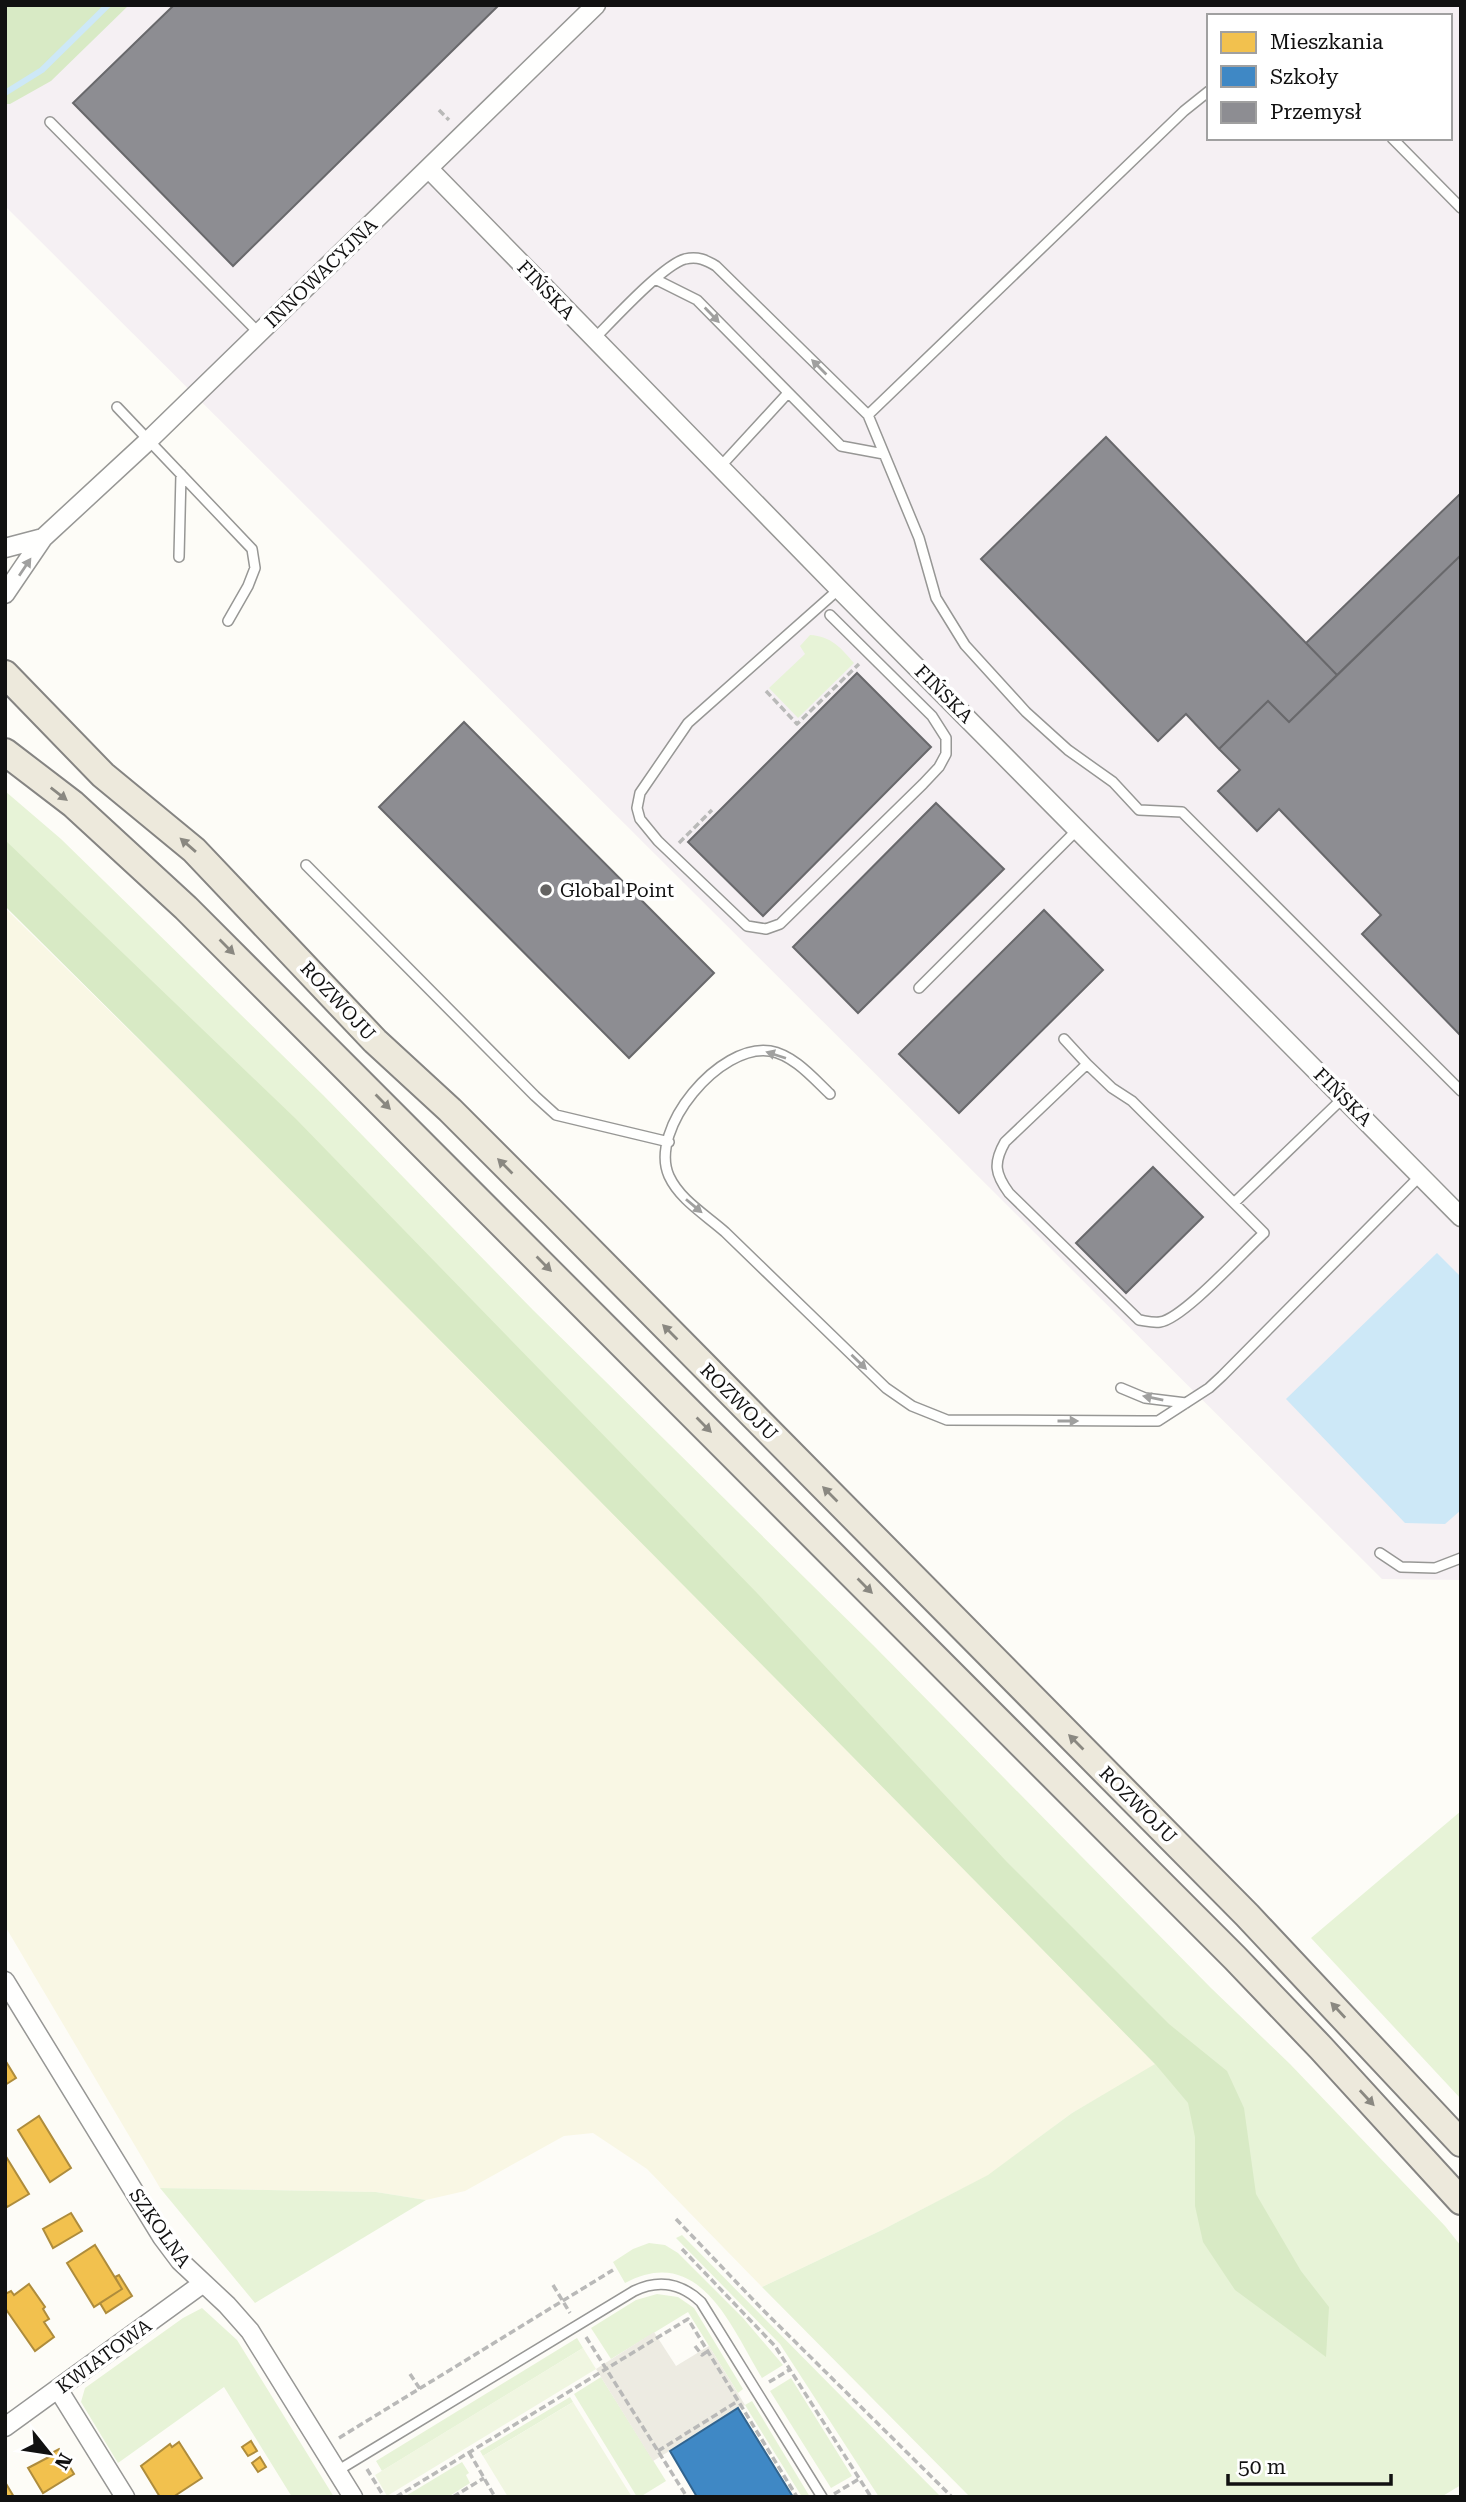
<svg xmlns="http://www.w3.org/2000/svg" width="1466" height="2502" font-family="'Roboto Serif',serif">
	<rect width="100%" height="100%" fill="#fdfcf7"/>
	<path fill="#f5f0f3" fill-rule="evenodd" d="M5 5H1461V1580L1382 1579 5 206ZM1209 16H1450V138H1209Z"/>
	<path fill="#f9f7e4" d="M5 908 319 1217 671 1570 1156 2065 1072 2113 989 2175 882 2230 762 2287 647 2169 593 2133 564 2136 465 2191 426 2200 376 2192 160 2188 5 1926Z"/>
	<path fill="#e7f3d7" d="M810 635C831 636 841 648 854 663L798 718 769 688 805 654 800 646Z
		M5 791 61 839 323 1095 533 1310 873 1645 1211 1988 1290 2064 1445 2226 1461 2246V2485L1441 2497H970L762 2287 882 2230 988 2175 1072 2113 1155 2064C774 1676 392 1289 5 906Z
		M1461 1811V2099L1311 1938Z
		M160 2188 376 2192 426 2200 255 2303Z
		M682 2235 941 2497H879L780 2344 676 2238Z
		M649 2243 665 2245 678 2253 743 2318 783 2365 762 2378C731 2327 700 2243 625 2283L613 2262 633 2249Z
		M657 2294 678 2297 694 2308 743 2389 738 2393 688 2312 611 2359 591 2328 636 2300Z
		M202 2308 237 2340 334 2497H292L224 2387 118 2463 81 2402 85 2388 183 2318Z
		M577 2338 583 2348 382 2471 376 2461Z
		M601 2377 666 2481 640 2497H637L574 2394Z
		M791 2378 852 2476 831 2488 770 2391Z
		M570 2397 573 2402 483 2456 480 2451Z
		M752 2401 810 2497H802L745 2405Z
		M462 2462 469 2473 466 2475 470 2483 448 2497H404Z"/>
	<path fill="#d8eac5" d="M5 5H129L51 81 10 104H5Z
		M5 840 296 1119 757 1593 1006 1861 1169 2024 1227 2071 1244 2108 1256 2194 1301 2271 1329 2307 1326 2357 1235 2290 1203 2242 1195 2206V2137L1188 2103 1156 2065C774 1676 392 1289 5 906Z"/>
	<path fill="#f0f6e1" d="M583 2348 596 2369 387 2496 375 2475Z
		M573 2402 632 2497H508L483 2456Z"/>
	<path fill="#edebe2" d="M654 2332 676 2366 709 2346 745 2405 653 2461 596 2369Z"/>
	<path fill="#cde8f7" d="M1437 1253 1461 1277V1510L1445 1524 1405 1523 1286 1399Z"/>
	<path fill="#f2c14e" stroke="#ae8c3c" stroke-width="2" d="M5 2060 16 2078 5 2085Z
		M39 2116 71 2168 50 2182 18 2130Z
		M5 2155 29 2194 7 2207 5 2203Z
		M71 2213 82 2231 53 2248 43 2229Z
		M95 2245 122 2289 94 2307 67 2263Z
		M119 2275 132 2296 106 2313 100 2303 122 2289 115 2277Z
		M29 2284 45 2307 43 2309 49 2319 44 2322 54 2337 35 2351 5 2308V2294L11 2291 14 2295Z
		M251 2441 257 2451 248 2456 242 2447Z
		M179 2442 202 2478 173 2497H160L141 2466 170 2444 172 2447Z
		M59 2449 74 2474 43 2493 28 2468 49 2457 48 2455Z
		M260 2457 266 2467 258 2472 252 2463Z
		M5 2482 14 2497H5Z"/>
	<path fill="#3f88c5" stroke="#31648f" stroke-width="2" d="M738 2408 793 2497H697L670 2451Z"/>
	<path fill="#8d8d92" stroke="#68686b" stroke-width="2" d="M174 5H499L233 266 73 103Z
		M1106 437 1337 675 1289 722 1268 701 1219 749 1186 714 1158 741 981 559Z
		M1461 493V555L1337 675 1306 643Z
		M1461 555V1036L1362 934 1381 915 1279 809 1257 831 1218 791 1240 770 1219 749 1268 701 1289 722Z
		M857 673 931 747 763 916 688 842Z
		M464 722 714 973 629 1058 379 807Z
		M936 803 1004 869 858 1013 793 947Z
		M1044 910 1103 970 959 1113 899 1054Z
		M1153 1167 1203 1217 1126 1293 1076 1243Z"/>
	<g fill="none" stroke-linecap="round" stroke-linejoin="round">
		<path stroke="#cde8f7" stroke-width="6" d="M5 93 42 70 108 5"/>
		<g stroke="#979795" stroke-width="12">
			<path id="lane" d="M50 122 259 333
				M1392 138 1461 208
				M655 279 697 300 841 446 884 454
				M594 339C613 320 663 265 685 259 698 256 706 260 716 266L868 415 919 538 936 598 965 645 1026 712 1068 750 1113 782 1139 810 1182 812 1461 1091
				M117 407 252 549 255 568 248 586 228 621
				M868 415 1184 111 1209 91
				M720 467 788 393
				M179 557 181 474
				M830 615 932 716 946 738V754L939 767 923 784 780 924 766 929 747 926 658 841 640 819 637 808 640 793 688 723 839 589
				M306 865 535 1096 556 1115 669 1142
				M919 988 1078 829
				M1064 1039 1087 1064 1005 1142C993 1163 995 1174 1009 1193L1139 1320C1146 1321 1153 1323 1160 1322 1183 1319 1244 1251 1264 1233L1234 1203 1343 1098
				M1087 1064 1112 1088 1132 1101 1234 1203
				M830 1094C814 1079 794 1055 770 1051 720 1043 648 1129 669 1176 680 1200 706 1215 725 1232 779 1284 832 1336 886 1388L912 1406 947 1420 1141 1421H1158L1209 1388 1222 1376 1420 1176
				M1121 1388 1145 1398 1186 1403
				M1380 1553 1401 1567 1435 1568 1461 1558
				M337 2471 634 2291C659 2279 681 2283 701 2302L822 2497"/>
		</g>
		<g stroke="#979795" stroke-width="21">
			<path id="street" d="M429 169 839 589 1461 1217
				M5 548 43 538
				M5 594 43 538 149 440 596 5
				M5 1981 162 2237 180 2261 227 2305 250 2331 353 2497
				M58 2389 125 2497
				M5 2427 202 2284"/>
		</g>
		<g stroke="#858482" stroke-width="30">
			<path id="primary" d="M5 674 103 775 194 850 375 1041 450 1110 554 1214 1247 1915 1461 2143
				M5 752 73 804 186 908 1235 1958 1321 2048 1461 2201"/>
		</g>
		<path stroke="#b9b9b8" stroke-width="3.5" stroke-dasharray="7 3.5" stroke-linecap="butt" d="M439 110 449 120
			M766 691 797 724 859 664
			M679 843 712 810
			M676 2219 762 2309 952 2497
			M682 2249 775 2346 871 2497
			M553 2285 570 2313
			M586 2337 687 2497
			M695 2346 702 2355 708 2351
			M410 2374 420 2389
			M769 2382 791 2369
			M339 2438 613 2270
			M658 2451 738 2401
			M469 2452 495 2497
			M367 2469 384 2497
			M834 2494 859 2479
			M396 2497 688 2319 797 2497
			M453 2497 484 2478"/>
		<use href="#lane" stroke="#fffffe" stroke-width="9"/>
		<use href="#street" stroke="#fffffe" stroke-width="18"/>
		<use href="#primary" stroke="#ede9dc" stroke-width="26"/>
	</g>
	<defs><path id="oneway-solid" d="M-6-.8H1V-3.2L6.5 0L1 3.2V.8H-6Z" transform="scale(1.75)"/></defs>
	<g fill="#a0a09f">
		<use href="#oneway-solid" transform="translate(712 315) rotate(46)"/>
		<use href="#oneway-solid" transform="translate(819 367) rotate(-135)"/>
		<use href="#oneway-solid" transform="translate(25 567) rotate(-56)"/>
		<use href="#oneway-solid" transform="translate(776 1055) rotate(-162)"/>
		<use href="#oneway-solid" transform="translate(694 1206) rotate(40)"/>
		<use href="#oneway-solid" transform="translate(859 1362) rotate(44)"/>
		<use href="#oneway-solid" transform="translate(1153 1398) rotate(-169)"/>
		<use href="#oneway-solid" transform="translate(1068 1421)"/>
	</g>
	<g fill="#8a8881">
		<use href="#oneway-solid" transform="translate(59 794) rotate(38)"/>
		<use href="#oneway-solid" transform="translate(188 845) rotate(-139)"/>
		<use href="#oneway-solid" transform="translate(227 947) rotate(45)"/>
		<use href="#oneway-solid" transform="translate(383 1102) rotate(45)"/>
		<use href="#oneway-solid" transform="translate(505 1166) rotate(-135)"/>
		<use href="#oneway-solid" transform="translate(544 1264) rotate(45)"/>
		<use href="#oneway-solid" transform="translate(670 1332) rotate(-135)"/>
		<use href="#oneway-solid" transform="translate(704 1425) rotate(45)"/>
		<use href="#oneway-solid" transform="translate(830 1494) rotate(-135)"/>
		<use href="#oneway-solid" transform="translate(865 1586) rotate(45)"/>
		<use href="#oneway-solid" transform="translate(1076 1742) rotate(-135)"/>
		<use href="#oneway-solid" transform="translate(1338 2010) rotate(-133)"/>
		<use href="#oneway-solid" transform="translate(1367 2098) rotate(47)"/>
	</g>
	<circle fill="#646362" stroke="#fff" stroke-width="2.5" cx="546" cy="890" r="7"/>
	<g text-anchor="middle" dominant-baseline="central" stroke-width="7" stroke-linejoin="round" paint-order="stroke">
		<g font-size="19" fill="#111" stroke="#fff">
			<text transform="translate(321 273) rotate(-44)">INNOWACYJNA</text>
			<text transform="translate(546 290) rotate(46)">FIŃSKA</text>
			<text transform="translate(944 694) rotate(45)">FIŃSKA</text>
			<text transform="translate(338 1001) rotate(47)">ROZWOJU</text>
			<text transform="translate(1343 1097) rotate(45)">FIŃSKA</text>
			<text transform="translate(739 1402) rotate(45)">ROZWOJU</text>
			<text transform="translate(1138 1805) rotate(45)">ROZWOJU</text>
			<text transform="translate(160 2228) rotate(55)">SZKOLNA</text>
			<text transform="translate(104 2356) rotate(-36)">KWIATOWA</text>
		</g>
		<g font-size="19" fill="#111" stroke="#fff" text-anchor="start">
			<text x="560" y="890">Global Point</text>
		</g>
	</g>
	<rect width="1466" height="2502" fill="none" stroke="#111111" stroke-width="14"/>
	<rect x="1207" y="14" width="245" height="126" fill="#ffffff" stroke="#a0a0a0" stroke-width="2"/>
	<rect x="1221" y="32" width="35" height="21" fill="#f2c14e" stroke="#a0a0a0" stroke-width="2"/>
	<text x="1270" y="49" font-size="21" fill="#111111">Mieszkania</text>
	<rect x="1221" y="66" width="35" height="21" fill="#3f88c5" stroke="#a0a0a0" stroke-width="2"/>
	<text x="1270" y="84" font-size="21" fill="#111111">Szkoły</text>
	<rect x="1221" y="102" width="35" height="21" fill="#8d8d92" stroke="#a0a0a0" stroke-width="2"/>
	<text x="1270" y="119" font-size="21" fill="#111111">Przemysł</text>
	<g transform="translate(49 2453) rotate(120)" stroke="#ffffff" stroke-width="5" paint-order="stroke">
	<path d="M0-5L12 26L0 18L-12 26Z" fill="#111111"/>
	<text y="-10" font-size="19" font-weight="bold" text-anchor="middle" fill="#111111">N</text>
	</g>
	<path d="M1228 2474v10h163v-10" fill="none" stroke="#111111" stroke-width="3.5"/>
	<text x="1238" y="2474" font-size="21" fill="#111111" stroke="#ffffff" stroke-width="5" paint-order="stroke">50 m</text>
</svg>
